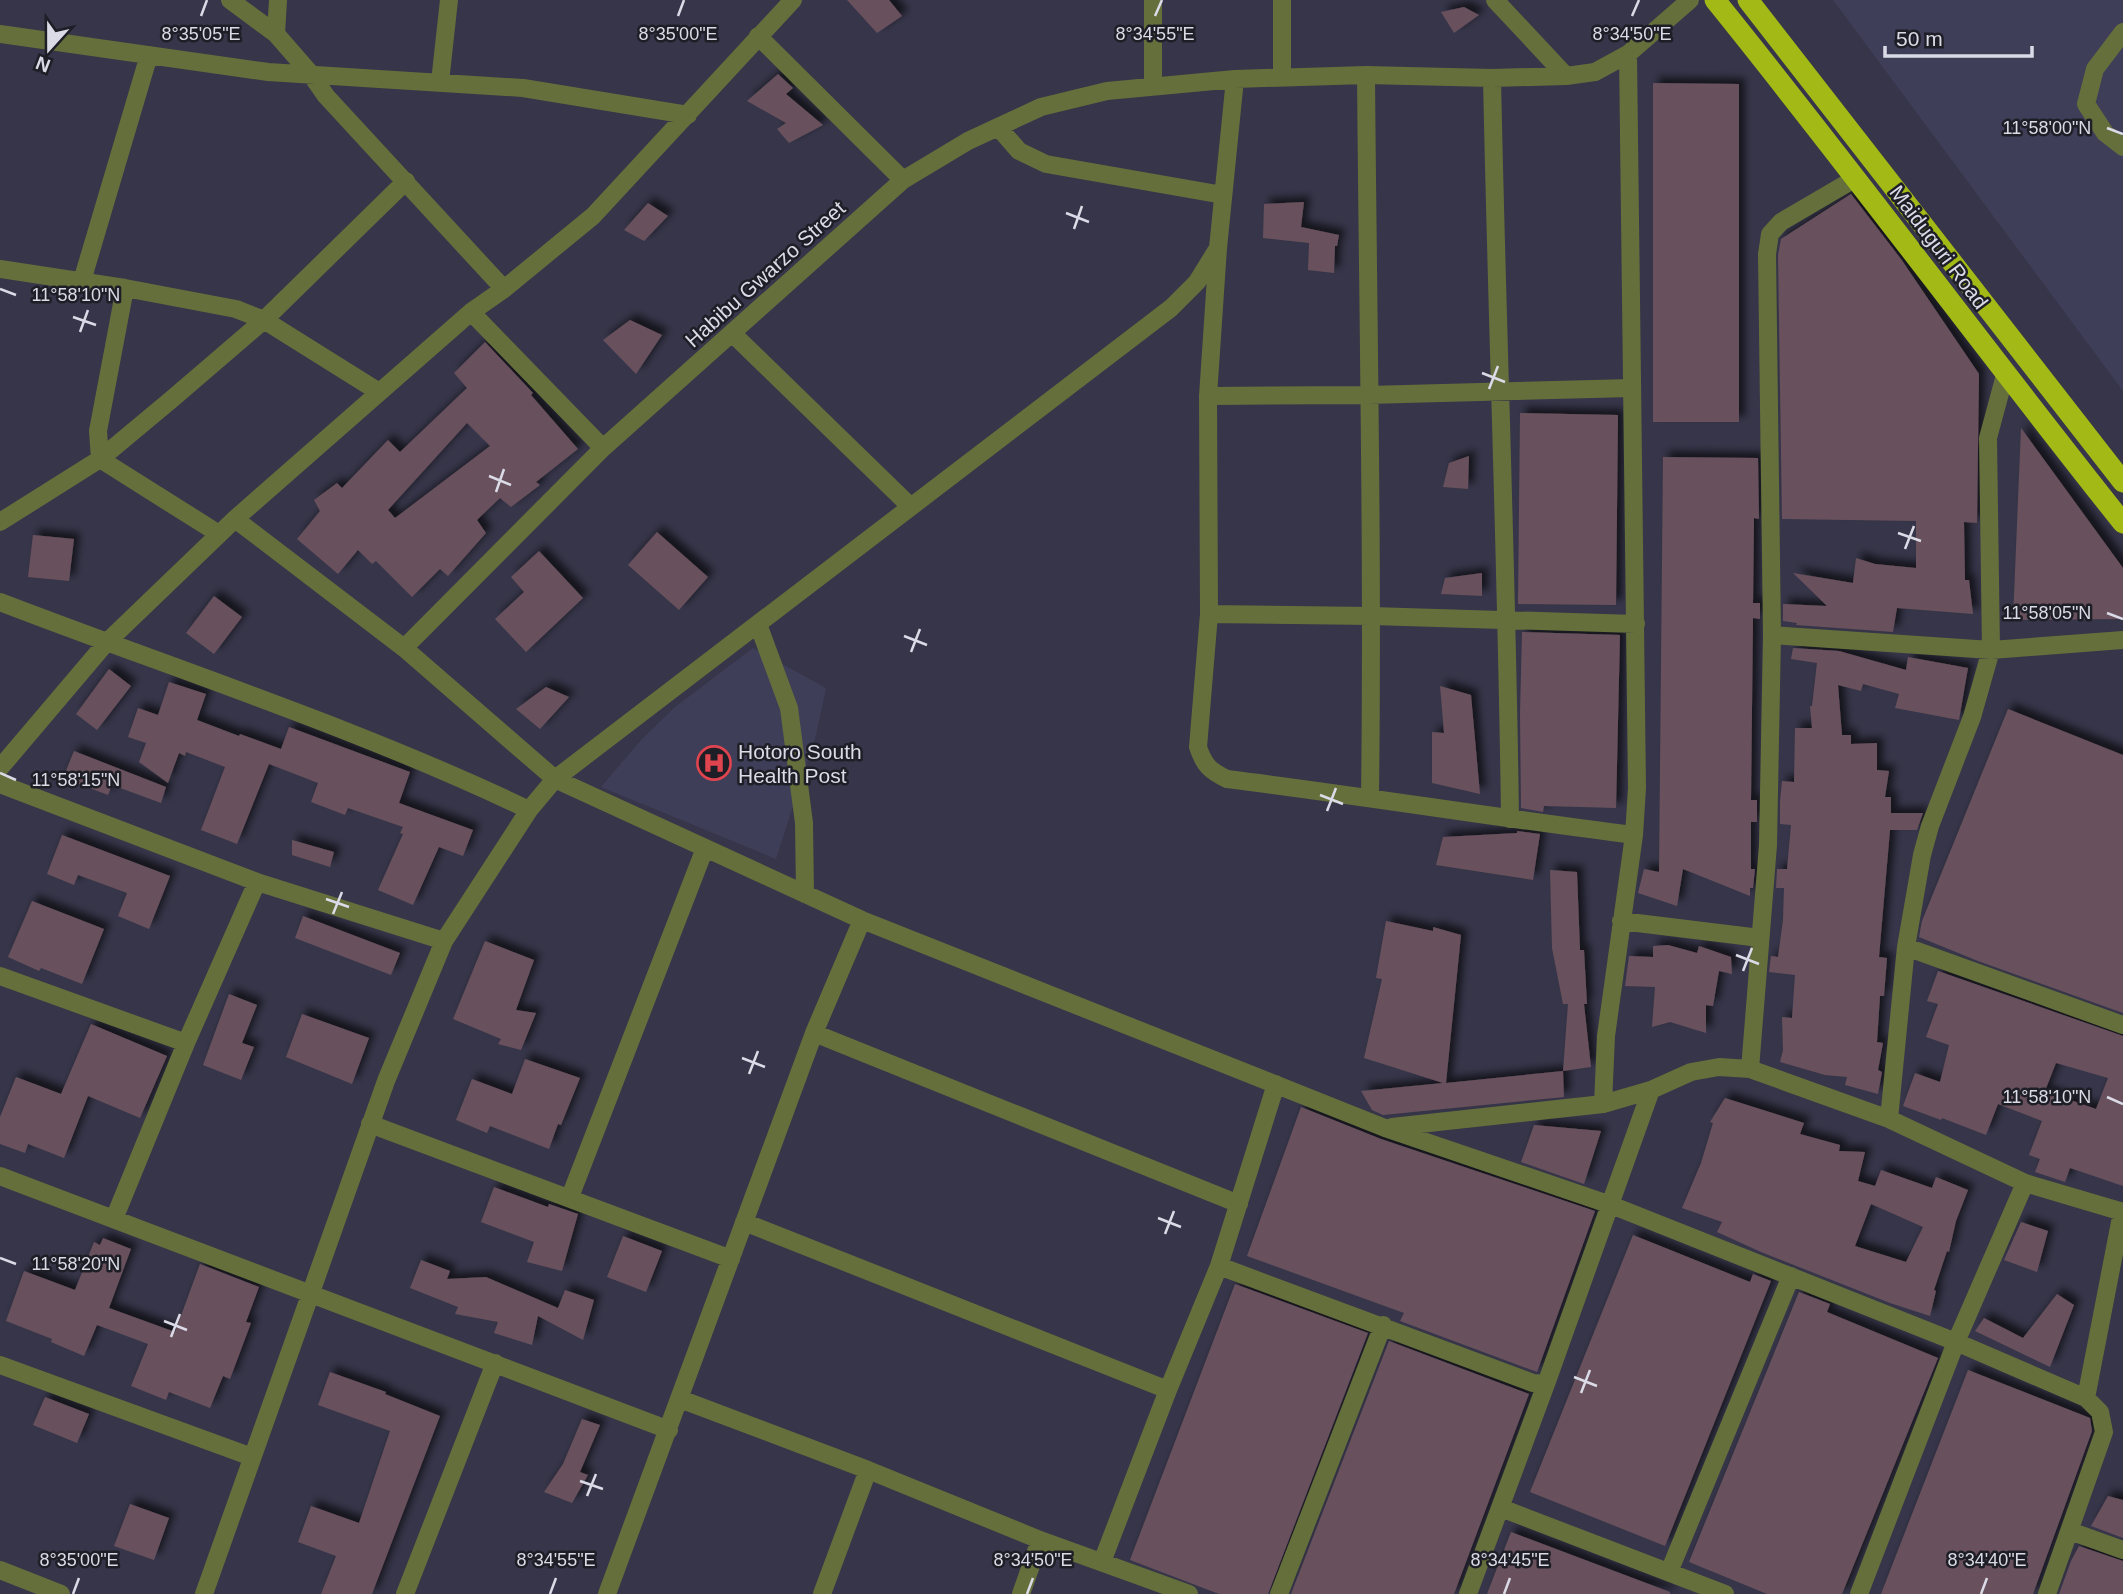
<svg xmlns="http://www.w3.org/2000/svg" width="2123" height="1594" font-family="Arial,sans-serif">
	<defs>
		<filter id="shadow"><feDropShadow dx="6" dy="-6" stdDeviation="3.5" flood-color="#0009"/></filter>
	</defs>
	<rect width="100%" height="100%" fill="#363549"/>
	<path fill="#3f3e58" d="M1833 0H2123V391Z
		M753 648 826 688 816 735 776 859 601 787 641 740 675 707Z"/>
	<path fill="#68515c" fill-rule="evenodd" filter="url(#shadow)" d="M847 0H889L902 16 877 33Z
		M1464 7 1479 15 1454 33 1441 12Z
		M778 74 793 88 786 94 823 125 789 143 777 129 786 123 747 101Z
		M1653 83 1739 84V422H1653Z
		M1851 194 1901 259 1979 374 1977 523 1964 522 1965 580H1969L1973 614 1897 608 1893 632 1796 625 1797 623 1783 621V604L1827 606 1793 573 1853 583 1856 558 1875 564 1916 568V521L1782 519 1778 255 1781 239Z
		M1304 202 1301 227 1339 235 1337 246H1335L1334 273 1308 270 1309 243 1263 238 1264 204Z
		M648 203 668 216 644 241 624 230Z
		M630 320 662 335 636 374 603 340Z
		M485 342 533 393 531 395 578 449 536 482 540 485 511 507 500 498 477 520 486 533 448 576 440 569 412 597 376 561 372 564 358 550 338 574 297 539 320 511 314 500 337 483 342 488 388 440 400 452 467 388 454 373ZM467 423 490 446 395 518 388 510Z
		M1520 413 1618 415 1616 605 1518 604Z
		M2021 428 2123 568V619L2013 620Z
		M1469 456 1468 489 1443 487 1449 463Z
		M1663 457 1758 458 1759 519 1754 518 1753 603H1760V619L1753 618 1751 800H1757V822H1751V869H1755L1753 888H1750V896L1683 869 1677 906 1638 893 1644 869 1659 872Z
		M657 532 708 577 679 610 628 565Z
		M33 535 74 539 69 581 28 577Z
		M539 551 583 598 526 652 495 619 524 592 511 577Z
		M1482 573V596L1441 594 1445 578Z
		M214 596 242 617 214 654 186 633Z
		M1522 632 1620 635 1616 808 1544 806 1543 812 1521 808 1520 714Z
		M1793 648 1839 651 1906 670 1908 657 1968 668 1959 720 1895 708 1899 694 1863 684 1861 691 1838 685 1842 735H1851V744L1877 743V770L1889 771 1885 797H1891V813H1923L1917 830H1890L1879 957 1887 958 1884 996H1880L1877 1042 1883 1043 1878 1070 1882 1072 1878 1094 1845 1085 1847 1077 1825 1075 1780 1062 1783 1050 1782 1017 1792 1018 1795 975 1769 972 1771 956 1778 957 1783 920 1784 888H1776L1777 869H1787L1791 825 1780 824V801L1782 781 1794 782 1795 728H1812L1810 706H1812L1817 663 1791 659Z
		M109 669 131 686 97 730 76 714Z
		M169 682 206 694 197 720 239 736 240 734 281 749 289 727 410 772 399 803 473 830 463 856 439 847 413 905 378 890 403 834 400 833 403 827 348 808 345 815 311 802 318 783 269 764 237 844 201 830 225 767 186 752 185 756 179 753 168 783 139 762 146 743 128 737 138 708 158 715Z
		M1440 686 1471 695 1480 794 1432 783V732L1444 733Z
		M546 687 569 697 540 729 516 709Z
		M2008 709 2123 755V1013L1978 961 1919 937 1922 921Z
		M74 751 166 787 161 803 112 785 108 795 63 778Z
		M1517 831 1540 834 1533 880 1436 865 1443 837 1517 833Z
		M62 835 170 876 149 929 118 916 127 893 78 875 74 885 47 874Z
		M292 840 334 852 330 867 292 855Z
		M1550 870 1577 872 1580 950H1584L1587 1004H1584L1591 1067 1563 1071 1568 1004H1563L1552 948Z
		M32 901 104 929 82 984 41 968 39 971 8 957Z
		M303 916 400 953 391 975 295 938Z
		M1386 921 1433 931V927L1461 935 1446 1083 1563 1071 1564 1097 1383 1115 1372 1110 1361 1091 1443 1083 1364 1058 1382 979 1376 978Z
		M485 941 534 960 516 1010 536 1013 521 1050 498 1044 501 1039 453 1019Z
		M1668 945 1697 953 1699 946 1731 957 1732 974 1719 971 1713 1006 1706 1005V1033L1670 1022 1652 1027 1655 987 1625 986 1629 956 1653 957V946Z
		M1938 971 2123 1036V1186L2070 1168 2065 1182 2035 1172 2040 1159 2029 1155 2042 1121 1998 1104 1986 1135 1942 1118 1941 1120 1903 1106 1915 1073 1940 1082 1949 1045 1926 1037 1938 1004 1927 1001ZM2056 1063 2108 1078 2096 1109 2045 1091Z
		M229 994 257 1005 242 1043 254 1047 241 1080 203 1065Z
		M302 1014 369 1038 352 1084 286 1057Z
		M91 1024 167 1056 140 1118 88 1096 64 1158 28 1144 25 1153 0 1144V1117L16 1077 61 1094Z
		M525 1059 580 1078 561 1125 558 1124 549 1149 490 1126 487 1133 456 1120 472 1079 512 1094Z
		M1725 1098 1804 1123 1800 1134 1840 1145 1839 1151 1865 1152 1858 1181 1875 1186 1881 1170 1932 1188 1936 1177 1968 1190 1956 1221 1949 1252 1947 1251 1934 1290 1936 1291 1930 1316 1890 1303 1761 1252 1717 1232 1722 1222 1682 1208 1701 1163 1713 1123 1710 1122ZM1871 1204 1923 1227 1906 1262 1855 1246Z
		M1301 1107 1381 1139 1595 1211 1537 1372 1400 1321 1404 1313 1247 1256Z
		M1534 1125 1601 1131 1584 1184 1521 1162Z
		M494 1187 548 1207 549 1204 578 1214 562 1271 527 1262 534 1242 481 1222Z
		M2021 1222 2048 1231 2037 1272 2004 1260Z
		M1633 1235 1750 1282 1753 1274 1771 1281 1665 1546 1530 1492Z
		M623 1236 662 1251 646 1292 607 1277Z
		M103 1238 131 1249 109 1308 175 1332 200 1264 259 1287 246 1322 251 1323 230 1379 223 1376 210 1408 169 1392 166 1400 131 1386 148 1344 97 1325 84 1356 51 1342 52 1339 6 1321 24 1271 75 1290 94 1242 100 1245Z
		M421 1260 450 1271 447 1279 486 1277 558 1308 565 1290 594 1300 583 1340 538 1316 532 1345 494 1333 498 1322 455 1314 458 1307 410 1288Z
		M1235 1284 1368 1333 1268 1594H1219L1130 1560Z
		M1799 1292 1830 1304 1827 1312 1938 1358 1842 1594H1767L1689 1562Z
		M2057 1294 2074 1305 2050 1367 1975 1331 1984 1318 2023 1338Z
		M1389 1341 1529 1394 1454 1594H1291Z
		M1968 1370 2090 1418 2092 1431 2033 1594H1881Z
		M330 1372 386 1392 385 1394 440 1416 372 1594H321L336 1556 298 1542 311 1506 359 1523 390 1431 318 1405Z
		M45 1397 89 1414 77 1443 33 1425Z
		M582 1419 600 1425 580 1472 588 1475 572 1503 544 1492 563 1464Z
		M2108 1496 2123 1500V1538L2091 1526Z
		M130 1504 169 1518 154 1560 114 1546Z
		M1511 1532 1670 1592V1594H1487Z
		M2079 1546 2123 1561V1594H2059L2071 1561Z"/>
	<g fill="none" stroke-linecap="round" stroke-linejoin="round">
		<path stroke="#656f3b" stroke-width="18" d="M230 0 276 34 310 73 326 96 504 289
			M1495 0 1566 76
			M2123 32 2095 69 2086 104 2105 133 2123 147
			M0 34 268 72 523 88 688 115
			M276 34 278 0
			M758 36 903 180
			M1366 75C1368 316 1373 556 1370 797
			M1282 78V0
			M1492 78C1497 325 1507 572 1510 819
			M1235 79 1218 248 1208 396 1209 614 1198 747C1204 765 1210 771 1227 779 1363 796 1498 818 1634 835
			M440 82 449 0
			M1153 86V0
			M999 128 1019 151 1046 164 1223 195
			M0 269 125 288 236 309 264 320 379 392
			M82 281 149 55
			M125 288 98 431 100 459 219 534
			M471 312 603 448
			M732 333 911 507
			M1208 396 1368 395 1632 388
			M235 519 404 648 555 779 862 920 1385 1128 1611 1205 1956 1342 2086 1398 2100 1412 2104 1432 2047 1594
			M0 522 100 459 172 399 264 320 406 181
			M0 602C177 670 358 728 529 810
			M1209 614 1372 616 1636 624
			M758 624 789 708 804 823 805 894
			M1772 635 1991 650 2123 640
			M404 648 603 448 903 180 968 141 1041 107 1107 91 1235 79 1366 75 1492 78 1566 76 1595 72 1628 54 1690 0
			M0 768 106 643 235 519 471 312 504 289 593 216 793 0
			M0 784 257 882 444 941
			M1621 921 1760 938
			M1906 947 2123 1025
			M0 976 186 1043
			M814 1033 1239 1204
			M1750 1069 1768 845 1772 635 1767 254 1770 234 1781 222 1856 178
			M1603 1104 1606 1036 1634 835 1637 788 1628 54
			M1889 1119 1906 947 1922 855 1930 826 1972 717 1991 650 1988 438 2005 375
			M370 1124 731 1259
			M1392 1127 1603 1104 1651 1090 1691 1072 1719 1067 1750 1069 1889 1119 2025 1183 2123 1212
			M0 1176 669 1430
			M570 1197 705 848
			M114 1219 186 1043 257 882
			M744 1222 1168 1390
			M1219 1266 1533 1383 1546 1384
			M0 1365 252 1457
			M2086 1398 2122 1212
			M680 1399 868 1470 1040 1540 1189 1594
			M1501 1508 1725 1594
			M2070 1531 2123 1550
			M1102 1562 1168 1390 1219 1266 1276 1084
			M0 1570 61 1594
			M1669 1572 1791 1276
			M204 1594 386 1081 444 941 529 810 555 779 1171 308 1197 282 1218 248
			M405 1594 495 1363
			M607 1594 814 1033 862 920
			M822 1594 868 1470
			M1021 1594 1040 1540
			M1279 1594 1383 1325
			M1468 1594 1546 1384 1651 1090
			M1859 1594 1956 1342 2025 1183"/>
		<path stroke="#a3b915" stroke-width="21" d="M1715 0C1854 172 1985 350 2123 523
			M1748 0 2123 482"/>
	</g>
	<path fill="none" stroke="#dbdbe7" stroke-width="2.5" d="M201 16 207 0M678 16 684 0M1155 16 1162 0M1632 16 1639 0M2107 128 2123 134M1066 213 1089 222M1074 229 1082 206M0 289 16 295M73 317 96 325M80 332 88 310M1482 373 1505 382M1489 389 1498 366M489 476 511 485M496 492 504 469M1898 533 1921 541M1905 549 1914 526M2107 613 2123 619M904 636 927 645M911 652 920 629M0 773 16 780M1320 795 1343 804M1327 811 1336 788M326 899 349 907M333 914 342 892M1736 955 1759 964M1743 971 1752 948M742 1058 765 1067M749 1074 758 1051M2107 1097 2123 1104M1158 1218 1181 1227M1165 1234 1174 1211M0 1258 16 1264M164 1321 187 1330M171 1337 180 1314M1574 1377 1597 1386M1581 1393 1590 1370M580 1481 603 1489M587 1496 596 1474M73 1594 79 1578M550 1594 556 1578M1027 1594 1033 1578M1504 1594 1510 1578M1981 1594 1987 1578"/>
	<defs>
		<g id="hospital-ring" transform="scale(1.75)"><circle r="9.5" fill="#1e1e27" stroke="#e0444e" stroke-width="1.5"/><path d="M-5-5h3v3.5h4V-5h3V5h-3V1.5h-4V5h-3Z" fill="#e0444e"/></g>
	</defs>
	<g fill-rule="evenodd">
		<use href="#hospital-ring" x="714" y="763"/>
	</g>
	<g text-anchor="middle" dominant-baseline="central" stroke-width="5" stroke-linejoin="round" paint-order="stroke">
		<g font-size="21" fill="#dbdbe7" stroke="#1e1e27">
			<text transform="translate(1939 247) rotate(53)">Maiduguri Road</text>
			<text transform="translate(765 274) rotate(-42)">Habibu Gwarzo Street</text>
		</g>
		<g font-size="21" fill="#dbdbe7" stroke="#1e1e27" text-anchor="start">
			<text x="738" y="751">Hotoro South<tspan x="738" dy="24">Health Post</tspan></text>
		</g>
	</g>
	<g font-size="18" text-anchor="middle" fill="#dbdbe7" stroke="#1e1e27" stroke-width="5" stroke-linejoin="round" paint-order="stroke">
		<text x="678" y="40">8°35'00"E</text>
		<text x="1155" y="40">8°34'55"E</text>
		<text x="1632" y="40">8°34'50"E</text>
		<text x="201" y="40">8°35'05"E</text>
		<text x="2047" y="134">11°58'00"N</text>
		<text x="76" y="301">11°58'10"N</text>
		<text x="2047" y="619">11°58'05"N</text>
		<text x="76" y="786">11°58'15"N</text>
		<text x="2047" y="1103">11°58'10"N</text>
		<text x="76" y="1270">11°58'20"N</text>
		<text x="79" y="1566">8°35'00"E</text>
		<text x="556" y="1566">8°34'55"E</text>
		<text x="1033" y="1566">8°34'50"E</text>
		<text x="1510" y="1566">8°34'45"E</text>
		<text x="1987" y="1566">8°34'40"E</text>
	</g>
	<g transform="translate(49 49) rotate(201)" stroke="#1e1e27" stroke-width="5" paint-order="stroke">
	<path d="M0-5L12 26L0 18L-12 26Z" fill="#dbdbe7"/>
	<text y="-10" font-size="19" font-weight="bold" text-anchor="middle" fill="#dbdbe7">N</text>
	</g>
	<path d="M1885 46v10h147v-10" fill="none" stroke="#dbdbe7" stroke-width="3.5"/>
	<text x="1896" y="46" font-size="21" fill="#dbdbe7" stroke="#1e1e27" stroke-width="5" paint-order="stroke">50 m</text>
</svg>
